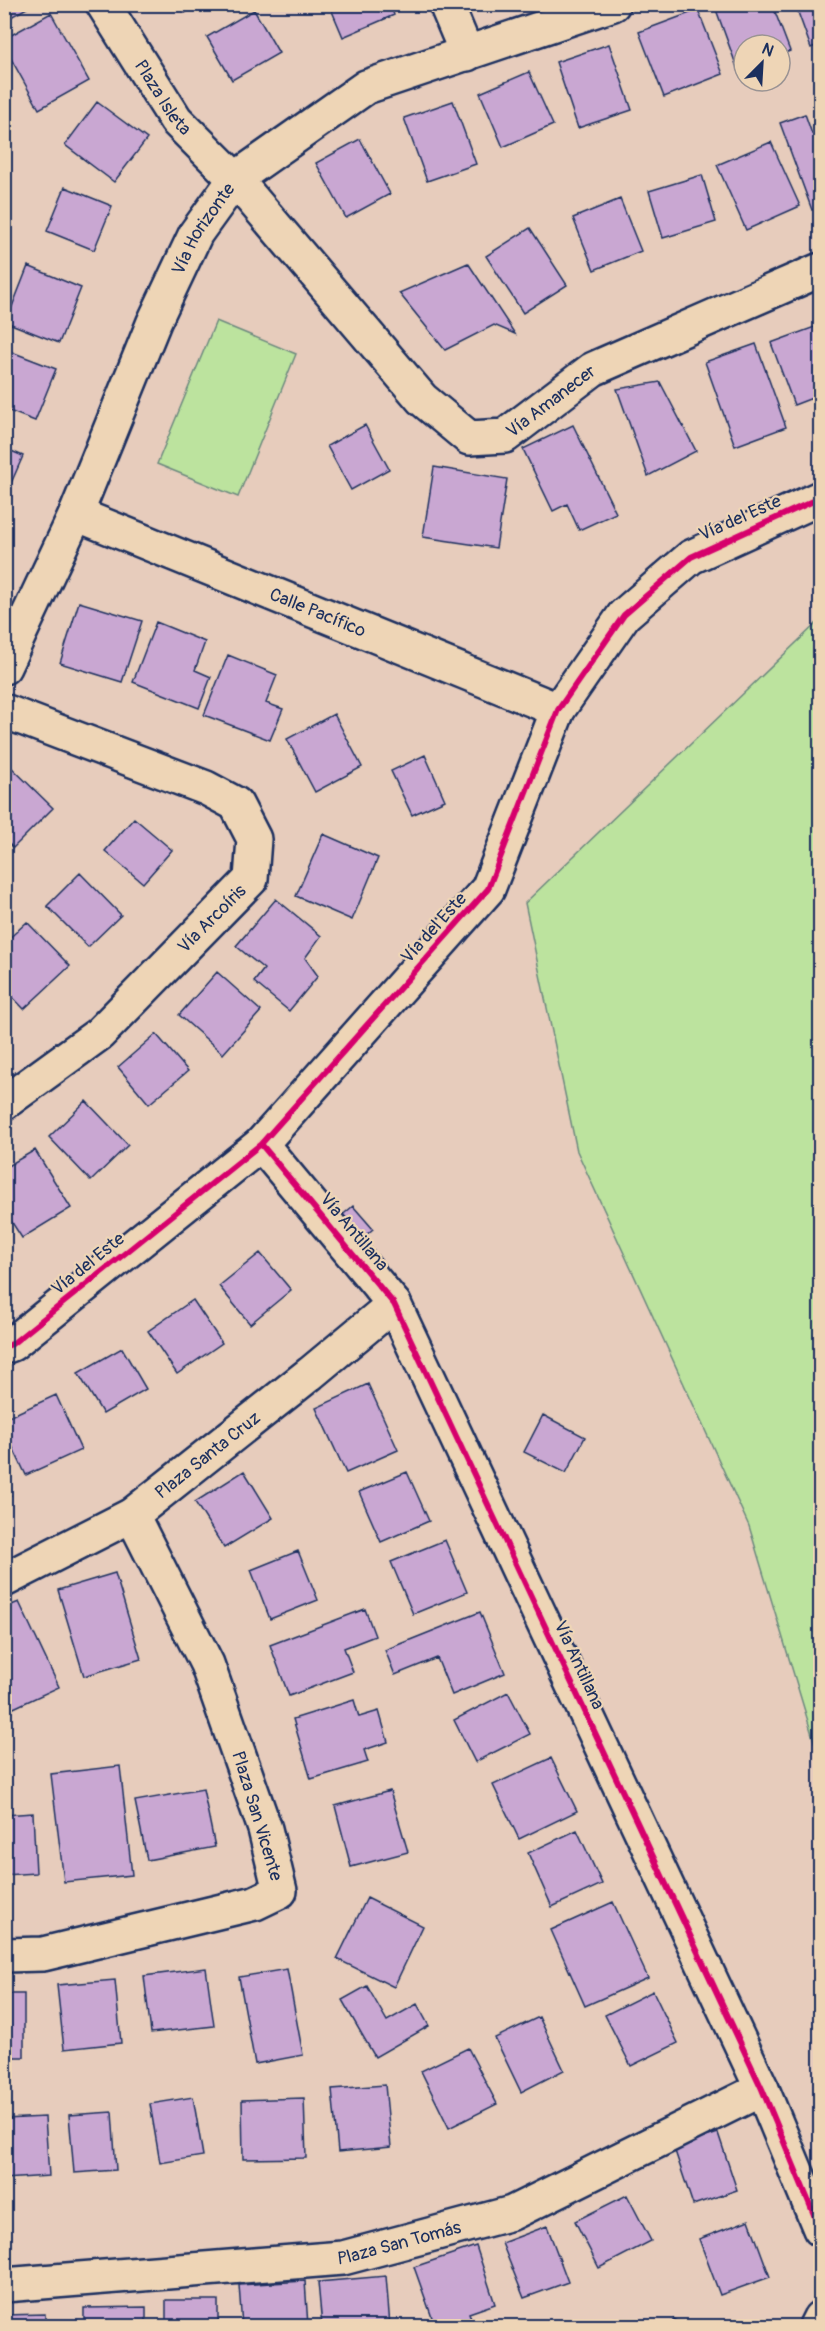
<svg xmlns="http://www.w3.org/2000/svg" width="825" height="2331" font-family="Pangolin,sans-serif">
	<rect width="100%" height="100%" fill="#e7ccbc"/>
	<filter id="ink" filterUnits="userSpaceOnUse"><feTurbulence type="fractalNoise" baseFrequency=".0167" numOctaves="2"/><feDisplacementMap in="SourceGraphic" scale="12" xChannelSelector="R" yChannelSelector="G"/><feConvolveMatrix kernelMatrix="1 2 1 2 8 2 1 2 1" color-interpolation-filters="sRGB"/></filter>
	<g filter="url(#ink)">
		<path fill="#bce39e" stroke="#6c897e" stroke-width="1.5" d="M216 321 296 354 238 497 157 464Z
			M820 620V1761L749 1526 577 1151 525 903Z"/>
		<path fill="#c9a7d2" stroke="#1b2f5e" stroke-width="1.5" d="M4 4H34L4 21Z
			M179 4H200L185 13Z
			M329 4H390L394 15 343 37Z
			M714 4H772L790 51 780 55V45H744V68L738 70Z
			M795 4H820V44L811 48Z
			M254 10 279 53 232 80 207 37Z
			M698 10 723 74 664 97 639 32Z
			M51 13 89 81 39 109 4 46V39Z
			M609 44 632 110 578 128 556 62Z
			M529 72 553 125 503 147 480 93Z
			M453 101 476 164 427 181 404 118Z
			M97 102 147 139 114 182 65 145Z
			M805 114 812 134 820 131V207L812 210 780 123Z
			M360 139 390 194 346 218 316 163Z
			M771 142 800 206 746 230 717 165Z
			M702 175 716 222 663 238 649 191Z
			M65 187 112 206 94 250 47 231Z
			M620 199 641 251 594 270 573 218Z
			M530 228 567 285 523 313 486 256Z
			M468 263 515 334 494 325 445 350 399 293Z
			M28 266 81 288 59 343 6 322Z
			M820 325V395L794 405 771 343Z
			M756 344 786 427 735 446 705 362Z
			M4 349 56 369 35 421 4 409Z
			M660 382 696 451 648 476 617 389Z
			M365 425 389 469 351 490 327 446Z
			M573 425 616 513 579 530 567 504 553 511 523 449Z
			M4 448 23 456 4 499Z
			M434 467 507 479 496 548 423 537Z
			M79 602 142 621 122 682 60 663Z
			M156 622 205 642 195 670 211 677 199 708 133 682Z
			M228 655 277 675 266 703 283 709 270 740 204 715Z
			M334 714 362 767 315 792 287 739Z
			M425 755 445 800 412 815 391 771Z
			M8 764 53 808 13 848 4 839V767Z
			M134 818 172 850 143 883 105 851Z
			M323 834 378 858 352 920 296 896Z
			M80 873 121 915 88 947 47 906Z
			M276 899 321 936 305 958 318 976 289 1011 254 982 264 969 236 946Z
			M27 922 70 966 24 1009 4 988V943Z
			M217 972 261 1011 223 1054 179 1015Z
			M156 1034 188 1071 149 1104 118 1067Z
			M86 1101 128 1145 91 1181 49 1137Z
			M35 1150 71 1208 22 1238 4 1210V1168Z
			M353 1206 373 1229 359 1241 339 1218Z
			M260 1253 291 1290 250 1324 219 1286Z
			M193 1300 222 1343 177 1374 148 1331Z
			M122 1348 146 1389 103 1414 78 1373Z
			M368 1384 398 1450 346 1473 316 1408Z
			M56 1395 81 1450 26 1475 4 1429V1419Z
			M543 1415 585 1437 566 1473 524 1452Z
			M244 1471 273 1518 224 1548 195 1502Z
			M407 1472 429 1521 381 1542 359 1492Z
			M4 1482 11 1496 4 1499Z
			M445 1540 467 1592 413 1614 391 1562Z
			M298 1551 318 1600 270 1619 251 1570Z
			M115 1573 141 1659 84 1676 58 1590Z
			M19 1602 59 1687 5 1712 4 1608Z
			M365 1609 375 1636 344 1648 353 1672 289 1696 270 1645Z
			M480 1612 505 1673 452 1695 437 1658 395 1675 385 1650Z
			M508 1692 530 1734 475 1762 454 1720Z
			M354 1700 359 1717 379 1711 388 1742 364 1750 368 1762 311 1779 293 1719Z
			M551 1758 577 1811 519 1839 493 1785Z
			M120 1766 132 1875 64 1882 51 1774Z
			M203 1789 215 1847 147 1860 135 1801Z
			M390 1791 408 1852 351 1867 335 1806Z
			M33 1813 36 1873 4 1875V1815Z
			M577 1830 602 1884 552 1907 528 1853Z
			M367 1898 423 1926 394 1987 337 1959Z
			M613 1902 648 1978 585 2006 551 1930Z
			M206 1968 214 2026 151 2033 144 1976Z
			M287 1969 303 2055 255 2064 239 1977Z
			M115 1980 121 2043 64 2049 57 1985Z
			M367 1986 387 2021 417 2004 429 2026 375 2057 342 2000Z
			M653 1991 678 2043 631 2066 605 2015Z
			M4 1994H24V2057H4Z
			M539 2017 564 2070 521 2092 495 2038Z
			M468 2048 497 2104 449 2128 421 2071Z
			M385 2085 391 2147 338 2152 332 2089Z
			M193 2097 203 2156 160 2163 150 2104Z
			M304 2098 306 2158 243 2159 242 2100Z
			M112 2112 116 2170 74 2173 69 2115Z
			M45 2117 49 2176 4 2179V2119Z
			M718 2133 737 2190 693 2205 674 2148Z
			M627 2195 651 2241 599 2268 575 2221Z
			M749 2220 770 2277 720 2295 699 2239Z
			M547 2226 568 2282 524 2298 502 2243Z
			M476 2246 495 2304 469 2313 474 2326H435L414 2267Z
			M386 2276 390 2326H322L318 2282Z
			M305 2281 308 2326H242L239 2285Z
			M166 2300H218V2326H166Z
			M146 2307V2326H84V2308Z
			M45 2314V2326H4V2315Z
			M674 2319 687 2326H670Z"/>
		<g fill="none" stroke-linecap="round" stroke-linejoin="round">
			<g stroke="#1b2f5e" stroke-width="38">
				<g id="minor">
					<path id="s1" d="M103 4 176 120 235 179 422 399 469 438 505 436 593 369 820 270"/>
					<path d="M446 4 467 54"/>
					<path id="s2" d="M76 514 558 710"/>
					<path id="s3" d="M4 667 76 514 154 322 196 233 235 179 366 87 613 4"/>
					<path d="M4 711 206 788 236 804 254 839 251 879 99 1034 4 1103"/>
					<path d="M261 1144 394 1304 762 2089 820 2229"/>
					<path d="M4 1347 12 1344 261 1144 488 889 558 710 624 615 691 557 820 498"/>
					<path id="s4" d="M4 1580 132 1515 311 1373 394 1304"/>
					<path d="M4 1955 43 1954 255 1903 280 1891 265 1829 207 1664 132 1515"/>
					<path id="s5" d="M4 2285 343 2258 512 2213 762 2089"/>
					<path d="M816 2326 820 2318"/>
				</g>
			</g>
			<use href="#minor" stroke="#eed5b6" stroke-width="33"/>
			<g stroke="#eed5b6" stroke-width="10">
				<path id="cycleway" d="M261 1144 394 1304 762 2089 820 2229
					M4 1347 12 1344 261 1144 488 889 558 710 624 615 691 557 820 498"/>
			</g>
			<use href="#cycleway" stroke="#d6006c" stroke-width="6"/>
		</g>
	</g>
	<g text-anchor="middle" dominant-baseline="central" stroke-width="4.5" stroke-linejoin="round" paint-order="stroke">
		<g font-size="18" fill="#1b2f5e" stroke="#eed5b6">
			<text stroke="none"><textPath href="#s1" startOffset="111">Plaza Isleta</textPath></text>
			<text stroke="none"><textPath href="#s3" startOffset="482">Vía Horizonte</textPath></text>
			<text stroke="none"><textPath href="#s1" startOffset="664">Vía Amanecer</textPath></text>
			<text transform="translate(740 518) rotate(-24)">Vía del Este</text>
			<text stroke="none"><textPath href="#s2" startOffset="261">Calle Pacífico</textPath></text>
			<text transform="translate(212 919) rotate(-45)">Vía Arcoíris</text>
			<text transform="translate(434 928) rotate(-48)">Vía del Este</text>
			<text transform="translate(354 1232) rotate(50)">Vía Antillana</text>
			<text transform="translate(88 1264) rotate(-39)">Vía del Este</text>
			<text stroke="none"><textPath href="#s4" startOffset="240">Plaza Santa Cruz</textPath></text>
			<text transform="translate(579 1665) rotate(65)">Vía Antillana</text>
			<text transform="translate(257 1816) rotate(73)">Plaza San Vicente</text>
			<text stroke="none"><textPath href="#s5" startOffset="398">Plaza San Tomás</textPath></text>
		</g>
	</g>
	<rect width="825" height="2331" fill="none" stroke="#eed5b6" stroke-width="24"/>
	<rect x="12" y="12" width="801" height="2307" fill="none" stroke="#1b2f5e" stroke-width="2" filter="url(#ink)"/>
	<g transform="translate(762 63) rotate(24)"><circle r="28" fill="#eed5b6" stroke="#9a9393" stroke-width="1.5"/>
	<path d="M0-4.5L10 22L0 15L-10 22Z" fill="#1b2f5e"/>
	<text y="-9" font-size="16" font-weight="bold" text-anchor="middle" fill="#1b2f5e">N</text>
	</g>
</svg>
